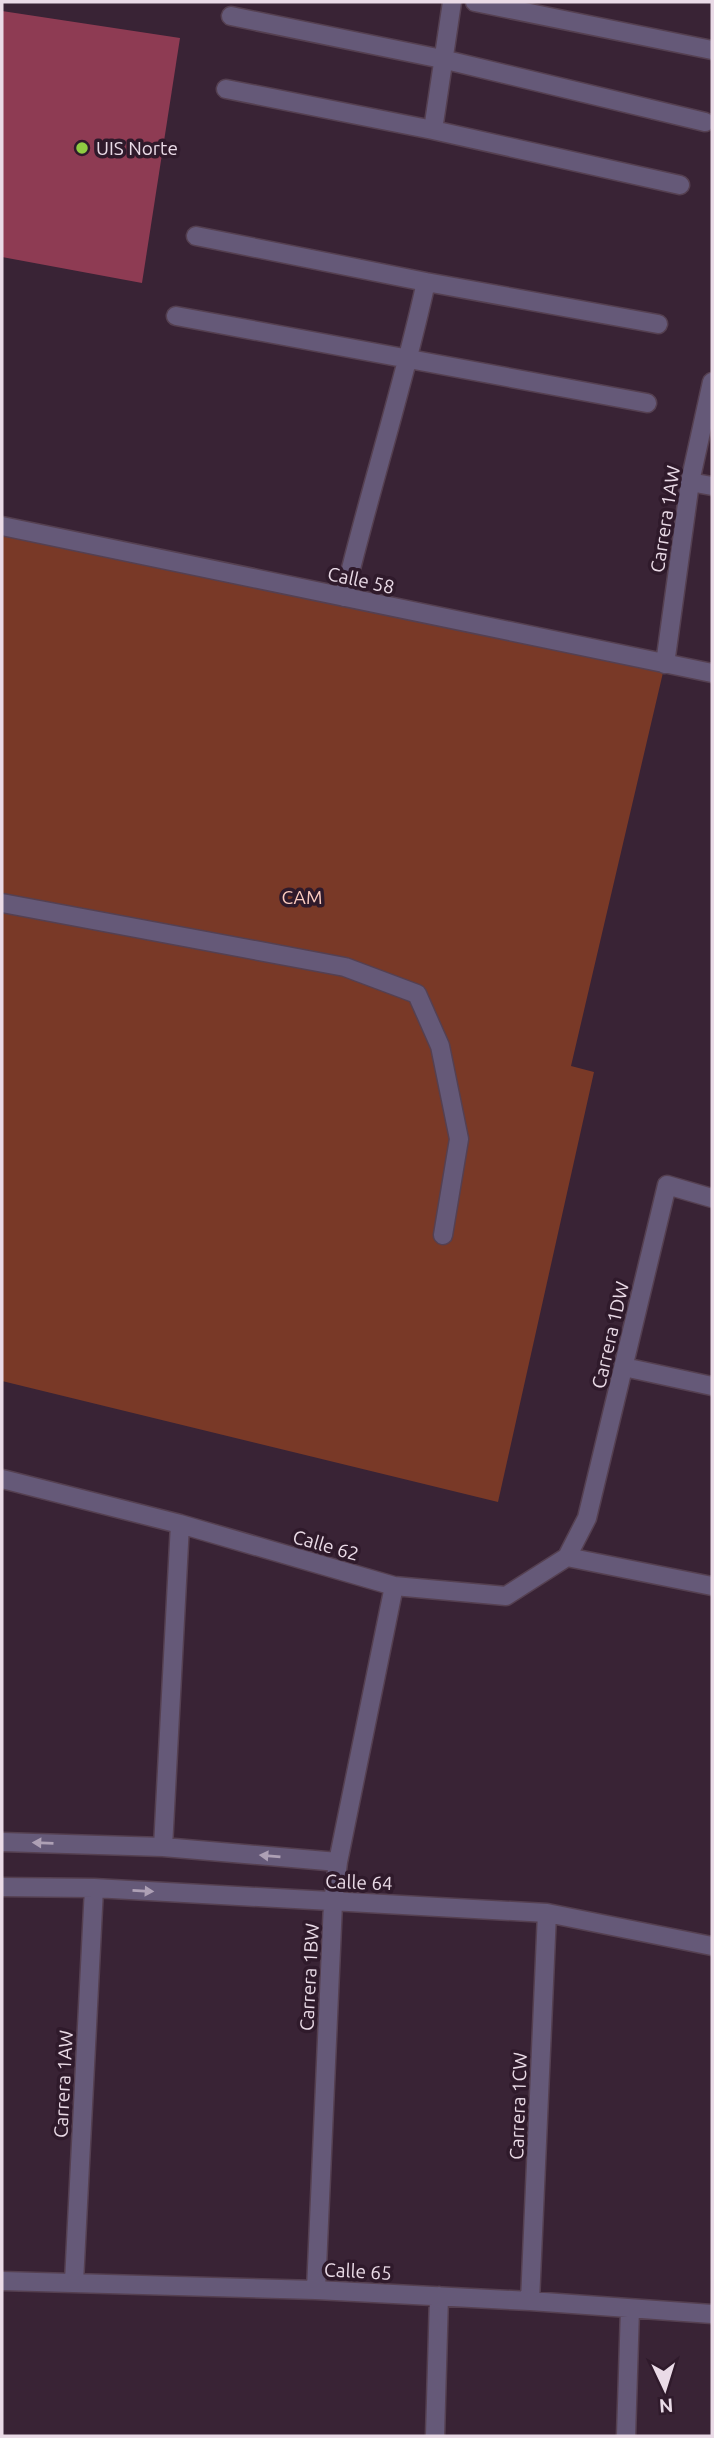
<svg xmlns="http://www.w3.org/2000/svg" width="714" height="2438" font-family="Ubuntu,sans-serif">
	<rect width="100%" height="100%" fill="#392335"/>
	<path fill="#793927" d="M2 527 665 664 571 1066 594 1072 498 1502 2 1381Z"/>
	<path fill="#8e3b53" d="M2 11 180 38 142 283 2 257Z"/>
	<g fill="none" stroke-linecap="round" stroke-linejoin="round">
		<g stroke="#554051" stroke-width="21">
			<path id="minor" d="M475 2 712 50
				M231 16 442 59 705 122
				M226 89 433 130 452 2
				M433 130 680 185
				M196 236 426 282
				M176 316 647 403
				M690 482 712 486
				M2 526 712 673
				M344 597C369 492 403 388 426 282L658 324
				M665 664 690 482 712 382
				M2 903 345 967 417 994 440 1046 459 1139 443 1235
				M624 1367 712 1386
				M2 1479 180 1524 394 1586 506 1596 567 1557 587 1518 667 1185 712 1198
				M567 1557 712 1586
				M2 1842 163 1847 338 1862
				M163 1847 180 1524
				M2 1887 94 1888 547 1913 712 1946
				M2 2281 316 2290 530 2301 712 2314
				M74 2282 94 1888
				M316 2290 333 1903 338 1862 394 1586
				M530 2301 547 1913
				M435 2436 439 2296
				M626 2436 630 2309"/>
		</g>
		<use href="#minor" stroke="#655978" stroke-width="18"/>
	</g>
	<defs><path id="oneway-solid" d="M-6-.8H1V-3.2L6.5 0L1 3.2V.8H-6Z" transform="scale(1.75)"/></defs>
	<g fill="#aea0b5">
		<use href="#oneway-solid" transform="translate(43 1843) rotate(-178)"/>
		<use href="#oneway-solid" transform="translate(270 1856) rotate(-175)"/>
		<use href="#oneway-solid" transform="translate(143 1891) rotate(3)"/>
	</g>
	<circle fill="#8fcd42" stroke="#2f1a2b" stroke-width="2.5" cx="82" cy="148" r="7"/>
	<g text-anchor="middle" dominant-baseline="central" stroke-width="7" stroke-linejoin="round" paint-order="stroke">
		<g font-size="19" fill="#eadbe7" stroke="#2f1a2b" text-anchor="start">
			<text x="96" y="148">UIS Norte</text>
		</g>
		<g font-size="19" fill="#eadbe7" stroke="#2f1a2b">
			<text transform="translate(665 519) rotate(-81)">Carrera 1AW</text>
			<text transform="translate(361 580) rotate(12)">Calle 58</text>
			<text transform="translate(610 1335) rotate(-77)">Carrera 1DW</text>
			<text transform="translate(326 1545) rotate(16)">Calle 62</text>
			<text transform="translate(359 1882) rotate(2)">Calle 64</text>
			<text transform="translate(309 1977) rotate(-87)">Carrera 1BW</text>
			<text transform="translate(63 2084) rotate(-87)">Carrera 1AW</text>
			<text transform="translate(518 2106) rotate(-88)">Carrera 1CW</text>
			<text transform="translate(358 2271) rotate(3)">Calle 65</text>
		</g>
		<g font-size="19" fill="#fcccbf" stroke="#2f1a2b">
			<text x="302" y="897">CAM</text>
		</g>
	</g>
	<rect width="714" height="2438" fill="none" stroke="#eadbe7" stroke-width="7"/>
	<g transform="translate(665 2389) rotate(176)" stroke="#2f1a2b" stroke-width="5" paint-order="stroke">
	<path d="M0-5L12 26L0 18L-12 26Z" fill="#eadbe7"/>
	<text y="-10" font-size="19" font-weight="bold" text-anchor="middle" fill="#eadbe7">N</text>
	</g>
</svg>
